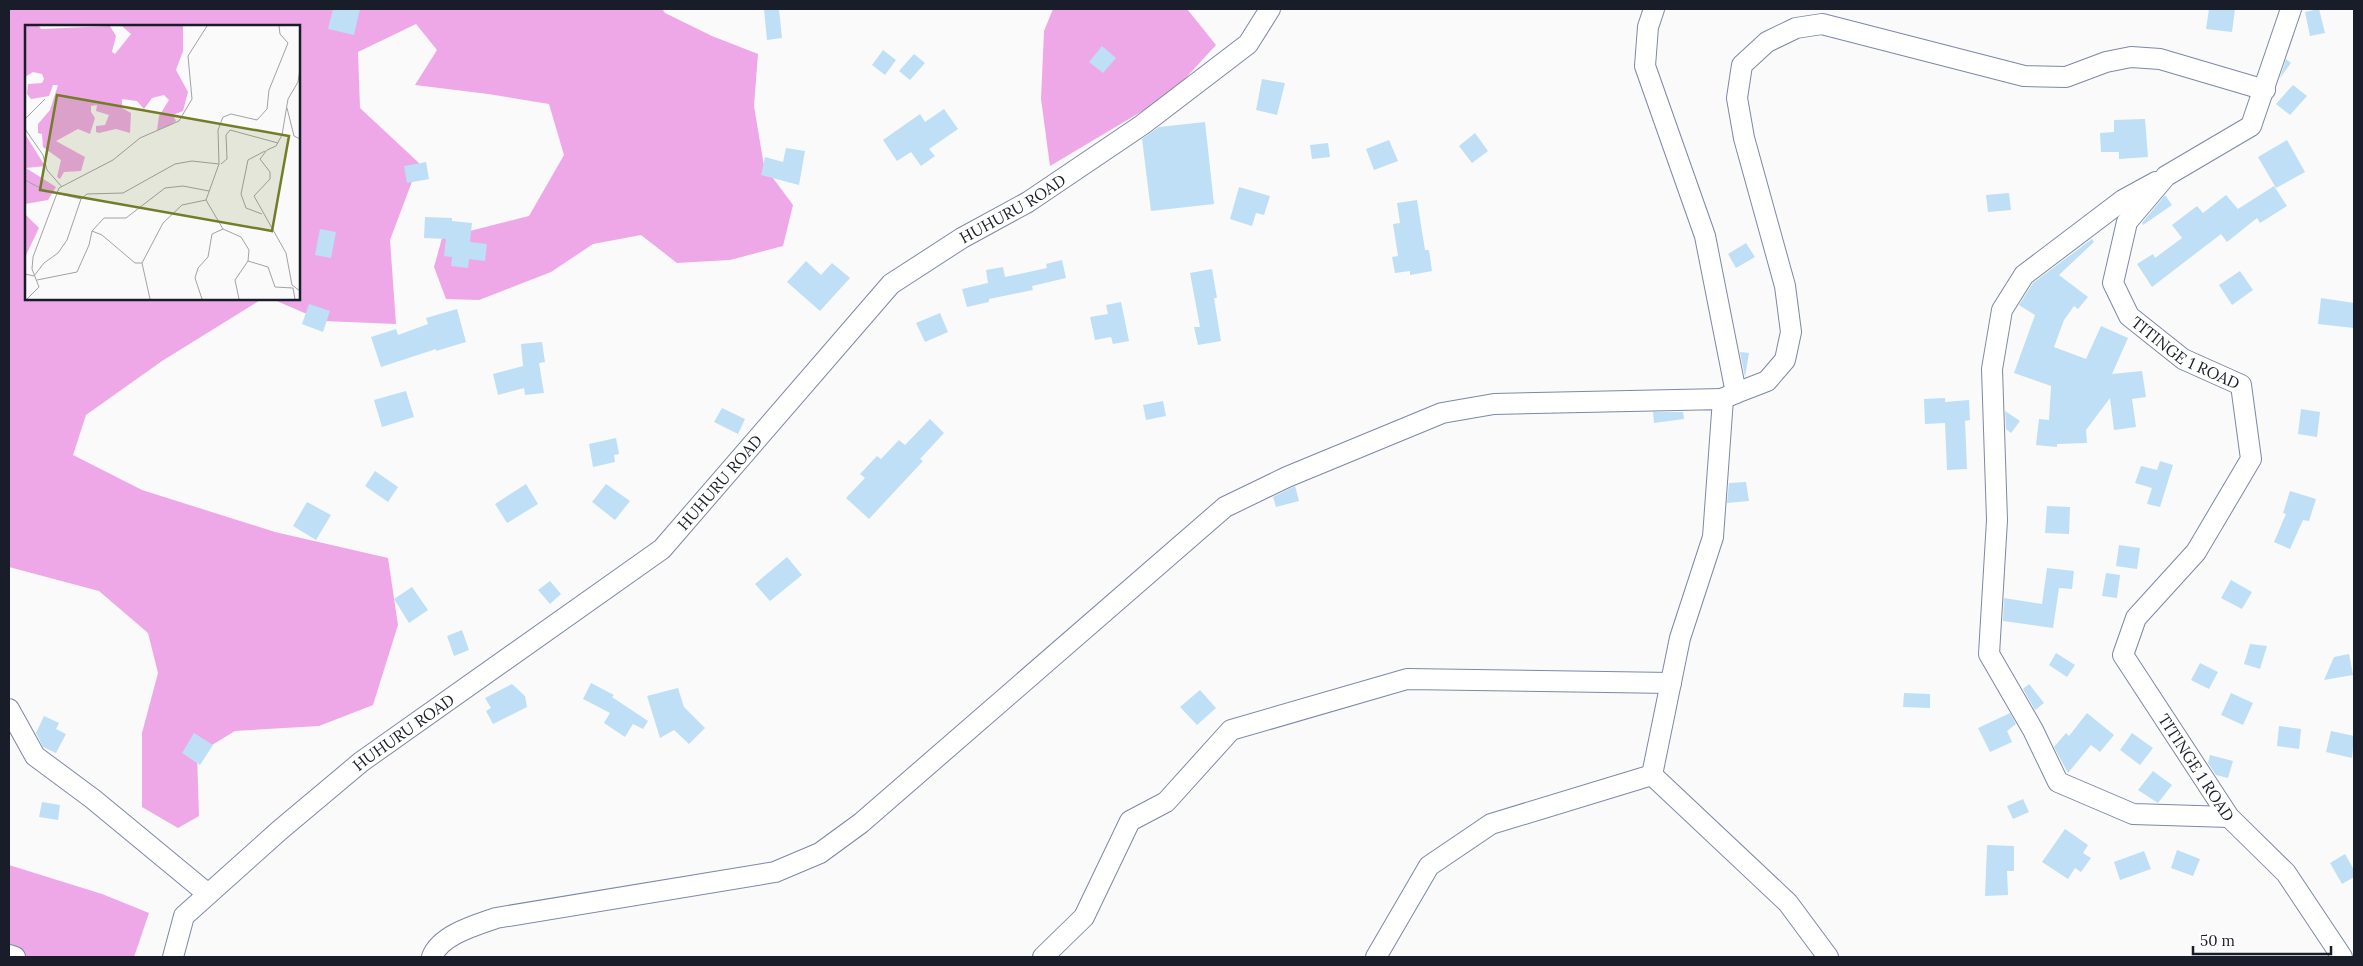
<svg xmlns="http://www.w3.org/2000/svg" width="2363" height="966" font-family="Lora,serif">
	<rect width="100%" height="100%" fill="#fafafa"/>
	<path fill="#eea8e7" d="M9 9H662L665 13 712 36 758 54 754 106 764 166 793 205 783 246 730 260 677 263 641 235 593 244 551 272 479 300 446 299 434 267 442 238 529 216 564 155 549 104 488 94 415 85 437 50 416 24 358 52 360 108 419 163 390 240 396 324 323 321 272 299H299V26H26V299H262L162 361 86 415 73 455 142 490 275 532 388 558 398 625 373 705 319 726 235 731 197 754 199 816 178 828 142 807V733L158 673 148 633 99 591 9 567Z
		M1053 9H1187L1216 45 1171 94 1050 166 1041 99 1044 31Z
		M9 865 102 894 149 913 134 957H9Z"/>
	<path fill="#bedff5" d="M333 9H360L354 35 328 29Z
		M764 9H779L782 38 767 40Z
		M2209 9H2235L2232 32 2206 29Z
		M2319 9 2325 33 2310 36 2305 12Z
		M1102 46 1116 58 1103 73 1089 62Z
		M883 50 896 60 885 75 872 65Z
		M914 54 925 63 910 80 899 71Z
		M2286 59 2291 63 2280 78Z
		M1262 79 1285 83 1277 115 1256 110Z
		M2293 85 2307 96 2290 115 2276 104Z
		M944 109 958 129 929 149 935 156 921 166 911 152 897 161 883 140 920 114 925 122Z
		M2145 119 2148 157 2119 159V152H2101L2100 133 2114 132V120Z
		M1205 122 1214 204 1151 211 1142 139 1159 127Z
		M1475 133 1488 151 1472 163 1459 146Z
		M1389 140 1398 161 1374 170 1366 149Z
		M2287 140 2305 172 2276 188 2258 157Z
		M1328 143 1330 157 1312 159 1310 145Z
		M786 148 805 151 799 185 761 175 765 157 783 162Z
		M426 162 429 179 407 183 404 166Z
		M2274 186 2287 206 2260 223 2257 218 2227 242 2221 234 2152 287 2137 264 2153 254 2155 258 2182 238 2172 225 2197 206 2203 213 2226 195 2238 209Z
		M1239 187 1270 196 1264 215 1256 213 1252 226 1230 219Z
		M2009 193 2011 210 1988 212 1986 195Z
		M2165 195 2172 205 2143 225 2142 223Z
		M1417 200 1425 250H1429L1432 271 1410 275V271L1395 273 1392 257 1398 256 1393 224 1400 223 1397 203Z
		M425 217 452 218V221L472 223 470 242 487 244 485 261 469 259 468 268 451 266 452 257 444 256 446 239 424 238Z
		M320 229 336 232 331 258 315 255Z
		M2092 239 2094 242 2059 275 2088 297 2078 309 2074 306 2064 320 2054 347 2086 359 2101 326 2128 338 2112 374 2142 371 2146 397 2132 399 2136 427 2114 430 2110 398 2086 430 2087 443 2057 444V447L2036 445 2039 419 2049 420 2051 386 2014 373 2035 315 2019 305 2033 283Z
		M1746 243 1755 257 1736 268 1728 254Z
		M1062 260 1066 278 1032 286 1033 290 989 299V302L967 307 962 289 988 283 986 270 1003 267 1005 277 1047 268 1046 264Z
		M806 261 821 275 832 263 850 278 820 311 787 282Z
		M1212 269 1217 298H1214L1221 341 1198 345 1194 327H1200L1190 273Z
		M2240 271 2253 290 2232 305 2219 285Z
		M2321 298 2354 303V328L2318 324Z
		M1121 302 1129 341 1113 344 1111 337 1095 340 1090 317 1108 314 1106 305Z
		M309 304 330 311 323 332 302 324Z
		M457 309 466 342 436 351V349L381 367 371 337 396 329 398 335 428 324 426 318Z
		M940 313 948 332 925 342 916 323Z
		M542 342 545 362 539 363 544 393 525 395 524 388 498 395 493 374 523 366 521 344Z
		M1740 352 1749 353 1745 377Z
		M406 391 414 417 382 427 374 400Z
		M1945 398V402L1969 400 1970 420 1965 421 1967 469 1947 470 1945 423 1925 424 1924 399Z
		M1163 401 1166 416 1146 420 1143 405Z
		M722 408 745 419 738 434 714 422Z
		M2301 409 2320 412 2317 437 2298 434Z
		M2005 411 2020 421 2011 433 2006 429Z
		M1653 412H1683L1684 419 1654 423Z
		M930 419 944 433 920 459 923 461 869 519 846 498 865 478 860 474 877 456 881 459 899 440 905 445Z
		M616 438 619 454 614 455 615 462 593 467 589 444Z
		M2160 461 2173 465 2160 507 2147 504 2152 488 2135 483 2141 466 2157 470Z
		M375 471 398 487 388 502 365 486Z
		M1746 482 1749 501 1727 503 1729 483Z
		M526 484 538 504 507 523 495 504Z
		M606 484 630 501 615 520 592 502Z
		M1295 486 1299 501 1276 507 1273 497Z
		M2290 491 2316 499 2309 521 2303 520 2290 549 2274 542 2286 514 2283 513Z
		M307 502 331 515 316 540 293 526Z
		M2047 506 2070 507 2069 534 2045 533Z
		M2119 545 2140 548 2137 569 2116 566Z
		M787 557 802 575 770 601 755 584Z
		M2047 568 2074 571 2072 589 2059 588 2053 628 2003 621 2004 598 2042 604Z
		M2106 573 2120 575 2117 598 2102 596Z
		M2231 580 2252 592 2242 609 2221 598Z
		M550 581 561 594 550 604 538 590Z
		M412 587 428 610 409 623 394 599Z
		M462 630 469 650 454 656 447 636Z
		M2250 644 2267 646 2260 669 2244 664Z
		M2056 653 2075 665 2067 677 2049 665Z
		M2349 654 2353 675 2324 680 2334 657Z
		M2200 663 2218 672 2209 689 2191 680Z
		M591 683 614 695 612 697 648 721 643 729 633 724 625 737 604 723 610 713 583 699Z
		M512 684 525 696 527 707 493 724 486 711 491 708 485 698Z
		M2029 684 2044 703 2035 710 2023 689Z
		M678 688 684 707 705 728 689 744 674 730 660 738 647 696Z
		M1200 690 1216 708 1197 725 1180 707Z
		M1904 693 1930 694V708L1903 707Z
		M2231 693 2253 703 2243 725 2221 715Z
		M2010 713 2016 724 2007 731 2012 742 1990 752 1978 728Z
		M2087 713 2114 735 2100 752 2091 745 2068 773 2054 747 2066 733 2069 736Z
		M44 716 59 723 56 729 66 734 56 753 43 747 36 733Z
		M2279 726 2301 729 2299 749 2277 746Z
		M2331 731 2354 736 2352 758 2326 752Z
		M194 733 213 745 200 765 182 753Z
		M2132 733 2153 748 2140 765 2120 750Z
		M2210 755 2233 761 2228 778 2216 775 2208 763Z
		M2153 771 2172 785 2158 803 2138 790Z
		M2023 799 2029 812 2013 819 2007 806Z
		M42 802 60 805 58 820 39 817Z
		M2065 829 2088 845 2083 853 2091 858 2081 872 2075 868 2068 879 2042 862Z
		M1987 845 2014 846V871H2007L2008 895 1985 896Z
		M2177 850 2200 859 2193 876 2171 868Z
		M2144 851 2151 869 2120 880 2114 862Z
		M2345 854 2354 870V877L2342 884 2330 863Z"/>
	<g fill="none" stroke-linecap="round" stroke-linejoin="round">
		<g stroke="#7c88a6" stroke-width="22">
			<g id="minor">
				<path d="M1654 9 1648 27 1645 66 1705 236 1736 393 1724 398"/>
				<path id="s1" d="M2291 9 2251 126 2166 176 2127 222 2113 283 2129 316 2183 359 2241 385 2251 459 2196 552 2136 618 2123 655 2229 817 2286 873 2342 957"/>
				<path d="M2156 182 2123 200 2024 275 2002 310 1992 369 1997 520 1989 654 2033 730 2058 782 2133 814 2229 817"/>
				<path d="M1736 393 1767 381 1785 360 1791 332 1785 286 1744 138 1737 98 1742 65 1767 42 1796 28 1822 24 2024 76 2066 77 2106 62 2131 57 2160 59 2265 90"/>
				<path d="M9 709 35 756 93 799 208 894"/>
				<path d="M1652 775 1788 903 1828 957"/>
				<path d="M9 955 15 957"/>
				<path id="s2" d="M173 957 184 916 280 830 361 762 662 549 891 284 962 238 1028 202 1142 125 1248 44 1270 9"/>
				<path d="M432 957C440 935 476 925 496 918L775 872 820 853 861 823 1225 507 1287 477 1442 413 1494 404 1723 399 1713 537 1680 638 1652 775 1491 824 1429 866 1376 957"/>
				<path d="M1043 957 1084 917 1130 821 1166 802 1231 730 1407 679 1671 683"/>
			</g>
		</g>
		<use href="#minor" stroke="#fff" stroke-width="20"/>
	</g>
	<g text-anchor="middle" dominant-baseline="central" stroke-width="5" stroke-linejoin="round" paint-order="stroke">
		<g font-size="16" fill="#191d29" stroke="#fff">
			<text stroke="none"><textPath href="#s2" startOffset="1139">HUHURU ROAD</textPath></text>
			<text stroke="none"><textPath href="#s1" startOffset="450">TITINGE 1 ROAD</textPath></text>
			<text stroke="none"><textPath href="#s2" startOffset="734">HUHURU ROAD</textPath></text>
			<text stroke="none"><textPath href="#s2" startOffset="329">HUHURU ROAD</textPath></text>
			<text stroke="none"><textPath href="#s1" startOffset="960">TITINGE 1 ROAD</textPath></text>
		</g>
	</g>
	<g transform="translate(25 25)">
		<rect width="275" height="275" fill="#fafafa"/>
		<path d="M0 1H14L16 4 85 1 91 11 87 27 90 29 106 9 97 1H158V26L151 45 163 67 158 86 148 90 151 96 145 100 132 105 134 91 144 75 139 70 127 73 119 84 112 76 97 74V83L106 88 105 108 91 104 74 108 71 107V101L80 100 84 90 71 86 72 80 66 81V87L70 93 65 109 53 104 31 116 60 132 56 146 39 147 35 154 32 152 36 135 18 122 17 109 13 108V99L25 85 33 60H28L24 71 6 74 2 69 3 59 17 58 19 54 17 49 8 47 0 52ZM0 109 20 141 1 143 31 162 23 175 0 179ZM0 189 14 203 0 232Z" fill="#eea8e7"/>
		<path fill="none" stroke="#a0a2a6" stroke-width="1" d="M275 44 273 57 263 74 257 110 251 121 242 125 235 134 245 147V154L229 171 261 228 267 260 275 266M262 83 269 111 275 114M0 94 20 74M0 104 18 130 22 145 37 162M194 139 193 105 198 92 206 89 232 95 242 84 244 65 263 18 255 9 254 1M196 139 202 134 201 110 205 105 253 118M0 155 19 165 56 174 62 169 98 168 150 139 167 136 194 139 181 175 157 180 138 198 117 238 125 274M237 189 221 183 216 169 223 135 240 126M198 204 216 212 224 225 223 236 243 242 250 262 268 263 270 274M67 206 77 210 110 238H117M0 249 9 251 19 238 33 228 42 215 56 174M12 255 52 247 64 220 67 206 79 193H101L140 163 158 161 184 166M2 274 14 262 7 244 8 232 34 163 88 135 115 113 154 96 167 74 163 31 182 1M177 274 170 253 173 243 183 232 187 209 198 204 181 175M214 274 210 255 223 236"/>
		<path fill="#737c27" fill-opacity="0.15" stroke="#737c27" stroke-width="2.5" d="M32 70 264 111 247 206 15 165Z"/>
		<rect width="275" height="275" fill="none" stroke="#191d29" stroke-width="2.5"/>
	</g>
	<rect width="2363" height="966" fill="none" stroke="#191d29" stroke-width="20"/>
	<path d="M2193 946v8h138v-8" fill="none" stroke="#191d29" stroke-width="2.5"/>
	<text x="2200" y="946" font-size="15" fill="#191d29" stroke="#ffffff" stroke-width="4" paint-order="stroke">50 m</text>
</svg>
